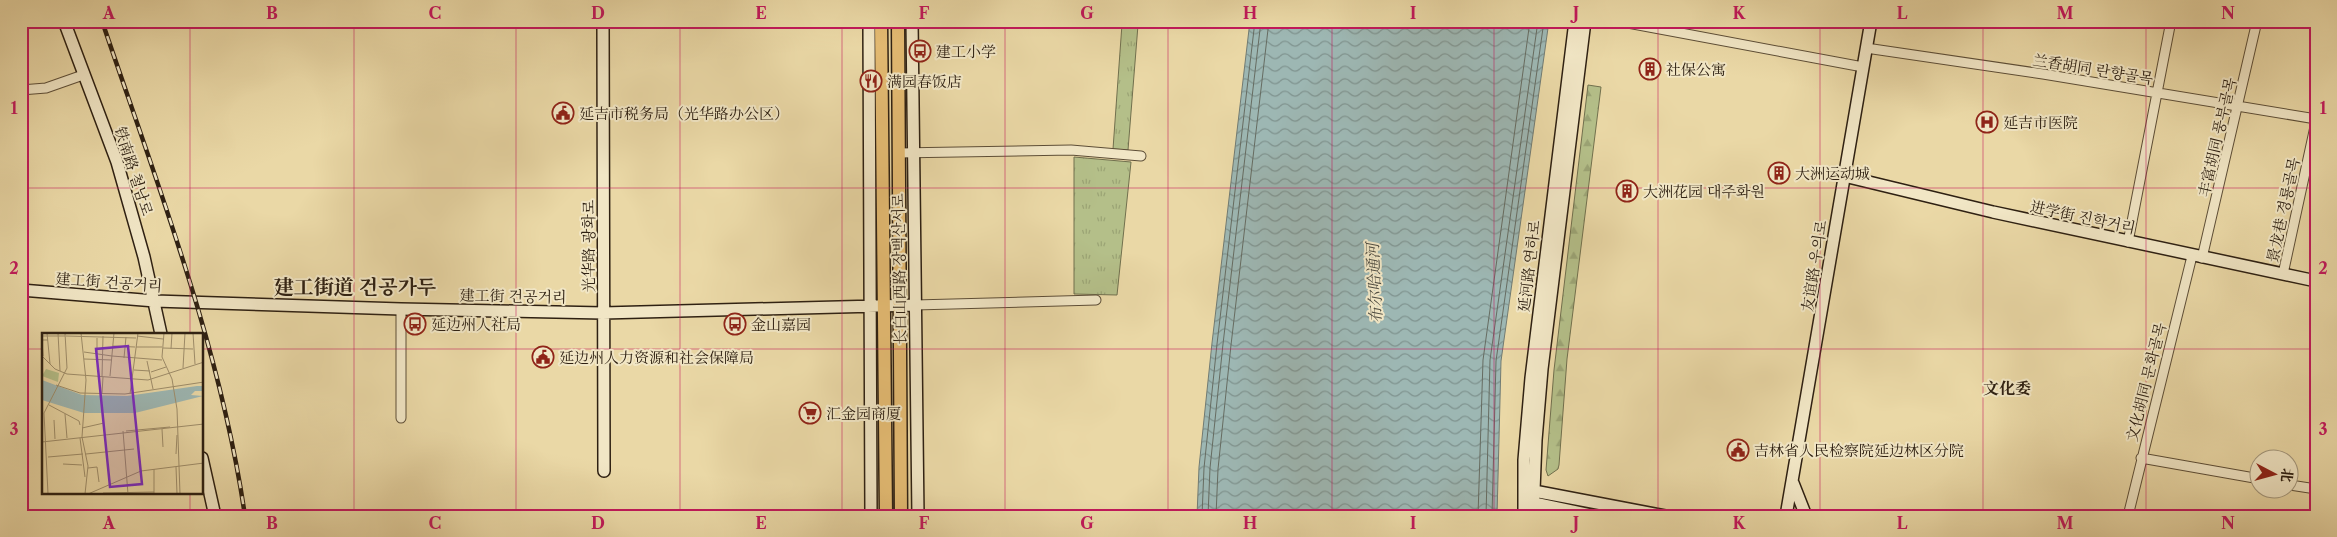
<svg xmlns="http://www.w3.org/2000/svg" width="2337" height="537" font-family="'Libre Caslon Text','Noto Serif SC','Noto Serif KR',serif">
	<defs>
		<pattern id="grass-tufts" width="24" height="20" patternUnits="userSpaceOnUse" patternTransform="scale(1.25)"><rect width="24" height="20" fill="#b4bf89"/><path d="M3 7l-1-3M5 7V3M7 7l1-3M15 17l-1-3M17 17v-4M19 17l1-3" fill="none" stroke="#9ba475"/></pattern>
		<pattern id="forest-firs" width="22" height="20" patternUnits="userSpaceOnUse" patternTransform="scale(1.25)"><rect width="22" height="20" fill="#b4bf89"/><path d="M5 1l3.5 6h-7zM16 11l3.5 6h-7z" fill="#9ba475"/></pattern>
		<pattern id="water-waves" width="16" height="10" patternUnits="userSpaceOnUse" patternTransform="scale(1.25)"><rect width="16" height="10" fill="#9db7b3"/><path d="M0 5q4-4 8 0t8 0" fill="none" stroke="#809490"/></pattern>
	</defs>
	<rect width="100%" height="100%" fill="#ead8a6"/>
	<filter id="stains"><feTurbulence type="fractalNoise" baseFrequency=".004" numOctaves="4"/><feColorMatrix values="0 0 0 0 .2 0 0 0 0 .09 0 0 0 0 .02 0 0 0 .5 -.17"/></filter>
	<radialGradient id="worn" r=".72"><stop offset=".6" stop-color="#630" stop-opacity="0"/><stop offset="1" stop-color="#630" stop-opacity=".3"/></radialGradient>
	<path fill="url(#grass-tufts)" stroke="#71704e" d="M1122 24 1138 25 1128 150 1113 149Z
		M1074 157 1131 162 1117 295 1074 294Z"/>
	<path fill="url(#forest-firs)" stroke="#71704e" d="M1588 85 1601 87 1567 359 1559 465 1558 469 1548 476 1546 470 1554 370Z"/>
	<path fill="url(#water-waves)" stroke="#717b73" d="M1250 21H1549L1501 361 1497 516H1197L1199 467 1212 343Z"/>
	<g fill="none" stroke-linecap="round" stroke-linejoin="round">
		<path stroke="#666c62" stroke-width="1" d="M1202 516 1204 468 1217 344 1255 21
			M1208 516 1210 468 1223 344 1261 21
			M1216 516 1218 469 1231 345 1269 21
			M1478 516 1483 360 1530 21
			M1486 516 1490 360 1538 21
			M1492 516 1496 361 1544 21"/>
		<g stroke="#5d4e37" stroke-width="11">
			<path id="street" d="M1617 21 1863 67
				M1866 48 2043 74 2316 119
				M21 90 46 88 83 75
				M898 153 1071 150 1141 156
				M2128 242 2171 21
				M2202 258 2257 21
				M2283 274 2316 122
				M915 305 1096 300
				M401 418V309
				M2141 458 2260 479
				M2290 485 2316 489
				M2128 516 2192 256"/>
		</g>
		<g stroke="#2e2012" stroke-width="14">
			<path id="secondary" d="M64 21 117 162 144 257 161 334
				M603 21 604 471
				M869 21 871 516
				M912 21 918 516
				M1844 176 1993 212 2316 281
				M21 290 155 301 401 309 603 313 915 305
				M202 458 215 516
				M1793 483 1806 516
				M1527 494 1534 491 1665 516
				M1529 500 1534 503 1596 516
				M1524 516V460L1531 378 1575 21
				M1533 516 1536 440 1542 369 1585 21
				M1786 516 1871 21"/>
		</g>
		<g stroke="#2e2012" stroke-width="15">
			<path id="primary" d="M881 21 886 516
				M898 21 901 516"/>
		</g>
		<use href="#street" stroke="#f1e6c5" stroke-width="9"/>
		<use href="#secondary" stroke="#f1e6c5" stroke-width="11"/>
		<use href="#primary" stroke="#e5bc73" stroke-width="12"/>
		<g stroke="#2e2012" stroke-width="4.5">
			<path id="rail" d="M102 21C157 184 220 345 245 516"/>
		</g>
		<use href="#rail" stroke="#f1e6c5" stroke-width="2.5" stroke-dasharray="8" stroke-linecap="butt"/>
	</g>
	<path fill="none" stroke="#c2185b" stroke-width="1" stroke-opacity="0.55" d="M190 21V334M354 21V516M516 21V516M680 21V516M842 21V516M1005 21V516M1168 21V516M1332 21V516M1494 21V516M1658 21V516M1820 21V516M1983 21V516M2146 21V516M21 188H2316M21 349H44M202 349H2316M190 493V516"/>
	<defs>
		<g id="bus-ring" transform="scale(1.125)"><circle r="9.5" fill="#f1e6c5" stroke="#8f2418" stroke-width="1.5"/><path d="M-5-6H5V4H4V6H2V4H-2V6H-4V4H-5ZM-3.5-4V0h7V-4ZM-3.5 1.2v1.5H-2V1.2ZM2 1.2v1.5H3.5V1.2Z" fill="#8f2418"/></g>
		<g id="building-ring" transform="scale(1.125)"><circle r="9.5" fill="#f1e6c5" stroke="#8f2418" stroke-width="1.5"/><path d="M-4-6H4V6H1V3H-1V6H-4ZM-2.5-4.3h1.7v1.8h-1.7ZM.8-4.3h1.7v1.8H.8ZM-2.5-1h1.7V.8h-1.7ZM.8-1h1.7V.8H.8Z" fill="#8f2418"/></g>
		<g id="restaurant-ring" transform="scale(1.125)"><circle r="9.5" fill="#f1e6c5" stroke="#8f2418" stroke-width="1.5"/><path d="M-5-6h1v4h1v-4h1v4h1v-4h1v5L-1.5 .5V6h-2V.5L-5-1ZM5-6V6H3V1.5H1.5Q1.5-4 5-6Z" fill="#8f2418"/></g>
		<g id="civic-ring" transform="scale(1.125)"><circle r="9.5" fill="#f1e6c5" stroke="#8f2418" stroke-width="1.5"/><path d="M-.6-6.5H3V-4.5H.6V-3L4-1V1h2V6H-6V1h2V-1L-.6-3ZM-1.2 2.5V6h2.4V2.5Z" fill="#8f2418"/></g>
		<g id="hospital-ring" transform="scale(1.125)"><circle r="9.5" fill="#f1e6c5" stroke="#8f2418" stroke-width="1.5"/><path d="M-5-5h3v3.5h4V-5h3V5h-3V1.5h-4V5h-3Z" fill="#8f2418"/></g>
		<g id="supermarket-ring" transform="scale(1.125)"><circle r="9.5" fill="#f1e6c5" stroke="#8f2418" stroke-width="1.5"/><path d="M-6-5.5h2.5l.6 2H6L4.5 2H-2.5L-4.4-4H-6ZM-1.5 3.2a1.3 1.3 0 1 0 .1 0ZM3 3.2a1.3 1.3 0 1 0 .1 0Z" fill="#8f2418"/></g>
	</defs>
	<g fill-rule="evenodd">
		<use href="#bus-ring" x="920" y="51"/>
		<use href="#building-ring" x="1650" y="69"/>
		<use href="#restaurant-ring" x="871" y="81"/>
		<use href="#civic-ring" x="563" y="113"/>
		<use href="#hospital-ring" x="1987" y="122"/>
		<use href="#building-ring" x="1779" y="173"/>
		<use href="#building-ring" x="1627" y="191"/>
		<use href="#bus-ring" x="415" y="324"/>
		<use href="#bus-ring" x="735" y="324"/>
		<use href="#civic-ring" x="543" y="357"/>
		<use href="#supermarket-ring" x="810" y="413"/>
		<use href="#civic-ring" x="1738" y="450"/>
	</g>
	<g text-anchor="middle" dominant-baseline="central" stroke-width="4" stroke-linejoin="round" paint-order="stroke">
		<g font-size="15" fill="#2e2012" stroke="#f1e6c5" text-anchor="start">
			<text x="936" y="51">建工小学</text>
			<text x="1666" y="69">社保公寓</text>
			<text x="887" y="81">满园春饭店</text>
			<text x="579" y="113">延吉市税务局（光华路办公区）</text>
			<text x="2003" y="122">延吉市医院</text>
			<text x="1795" y="173">大洲运动城</text>
			<text x="1643" y="191">大洲花园 대주화원</text>
			<text x="431" y="324">延边州人社局</text>
			<text x="751" y="324">金山嘉园</text>
			<text x="559" y="357">延边州人力资源和社会保障局</text>
			<text x="826" y="413">汇金园商厦</text>
			<text x="1754" y="450">吉林省人民检察院延边林区分院</text>
		</g>
		<g font-size="15" fill="#2e2012" stroke="#f1e6c5">
			<text transform="translate(2093 69) rotate(9)">兰香胡同 란향골목</text>
			<text transform="translate(2217 137) rotate(-77)">丰富胡同 풍부골목</text>
			<text transform="translate(134 171) rotate(72)">铁南路 철남로</text>
			<text transform="translate(2283 210) rotate(-78)">景龙巷 경룡골목</text>
			<text transform="translate(2083 217) rotate(12)">进学街 진학거리</text>
			<text transform="translate(588 246) rotate(-90)">光华路 광화로</text>
			<text transform="translate(1529 266) rotate(-83)">延河路 연하로</text>
			<text transform="translate(1814 266) rotate(-81)">友谊路 우의로</text>
			<text transform="translate(899 269) rotate(-91)">长白山西路 장백산서로</text>
			<text transform="translate(109 282) rotate(4)">建工街 건공거리</text>
			<text transform="translate(513 296) rotate(1)">建工街 건공거리</text>
			<text transform="translate(2146 382) rotate(-76)">文化胡同 문화골목</text>
		</g>
		<g font-size="16" font-style="italic" fill="#4f4d42" stroke="#f1e6c5">
			<text transform="translate(1374 283) rotate(-93)">布尔哈通河</text>
		</g>
		<g font-size="16" font-weight="bold" fill="#2e2012" stroke="#f1e6c5">
			<text x="2007" y="388">文化委</text>
		</g>
		<g font-size="20" font-weight="bold" fill="#2e2012" stroke="#f1e6c5">
			<text x="355" y="287">建工街道 건공가두</text>
		</g>
	</g>
	<g transform="translate(42 333)">
		<rect width="161" height="161" fill="#ead8a6"/>
		<path d="M4 36 17 40 16 49 0 43Z" fill="#b4bf89"/>
		<path d="M0 47 40 62 85 63 155 53H161V58H153L149 62 161 63 93 80H42L0 67Z" fill="#9db7b3"/>
		<path fill="none" stroke="#9f8e6b" stroke-width="1" d="M5 0 8 31M16 0 18 38M39 0 44 47 40 104 46 133 43 161M122 0 120 24 130 46 135 76 138 161M151 0 153 31M0 3H23M24 3 94 5M95 3 121 6M71 13 93 14M94 14H120M121 15 151 16M129 16 130 0M42 19 70 23M55 21V5M0 23 13 36 25 41 106 47 162 29M1 23 0 7H6M70 23 120 27M82 25 84 4M42 26 70 27M105 28 111 56M141 35 143 0M92 37 108 38M109 39 124 34M68 43 72 0M60 44 61 3M14 52 38 60 83 61 162 49M60 60 61 44M88 61 96 0M7 72 37 88 38 92M23 81 25 105M12 87 13 106M40 95 62 90M120 96 121 114M81 98 86 161M84 98 128 94M38 105 43 144M0 109 162 91M44 121 92 116M134 121 135 102M6 124 41 121M21 131 40 132M134 134 135 161M46 135 55 134 57 149M61 160 112 159M112 160V136M6 161 2 80 25 35 23 0M46 161 99 138 162 130"/>
		<path fill="#7b2cbf" fill-opacity="0.15" stroke="#7b2cbf" stroke-width="2.5" d="M86 13 100 151 68 154 54 16Z"/>
		<rect width="161" height="161" fill="none" stroke="#2e2012" stroke-width="2.5"/>
	</g>
	<rect width="2337" height="537" fill="none" stroke="#ead8a6" stroke-width="55"/>
	<g transform="translate(2274 474) rotate(96)"><circle r="24" fill="#f1e6c5" stroke="#a3977d"/>
	<path d="M0-4L9 19L0 12L-9 19Z" fill="#8f2418"/>
	<text y="-8" font-size="14" font-weight="bold" text-anchor="middle" fill="#2e2012">北</text>
	</g>
	<rect x="28" y="28" width="2282" height="482" fill="none" stroke="#c2185b" stroke-width="2"/>
	<g font-size="16" text-anchor="middle" font-weight="bold" fill="#c2185b">
		<text x="109" y="19">A</text>
		<text x="272" y="19">B</text>
		<text x="435" y="19">C</text>
		<text x="598" y="19">D</text>
		<text x="761" y="19">E</text>
		<text x="924" y="19">F</text>
		<text x="1087" y="19">G</text>
		<text x="1250" y="19">H</text>
		<text x="1413" y="19">I</text>
		<text x="1576" y="19">J</text>
		<text x="1739" y="19">K</text>
		<text x="1902" y="19">L</text>
		<text x="2065" y="19">M</text>
		<text x="2228" y="19">N</text>
		<text x="14" y="114">1</text>
		<text x="2323" y="114">1</text>
		<text x="14" y="274">2</text>
		<text x="2323" y="274">2</text>
		<text x="14" y="435">3</text>
		<text x="2323" y="435">3</text>
		<text x="109" y="529">A</text>
		<text x="272" y="529">B</text>
		<text x="435" y="529">C</text>
		<text x="598" y="529">D</text>
		<text x="761" y="529">E</text>
		<text x="924" y="529">F</text>
		<text x="1087" y="529">G</text>
		<text x="1250" y="529">H</text>
		<text x="1413" y="529">I</text>
		<text x="1576" y="529">J</text>
		<text x="1739" y="529">K</text>
		<text x="1902" y="529">L</text>
		<text x="2065" y="529">M</text>
		<text x="2228" y="529">N</text>
	</g>
	<rect width="100%" height="100%" filter="url(#stains)"/>
	<rect width="100%" height="100%" fill="url(#worn)"/>
</svg>
